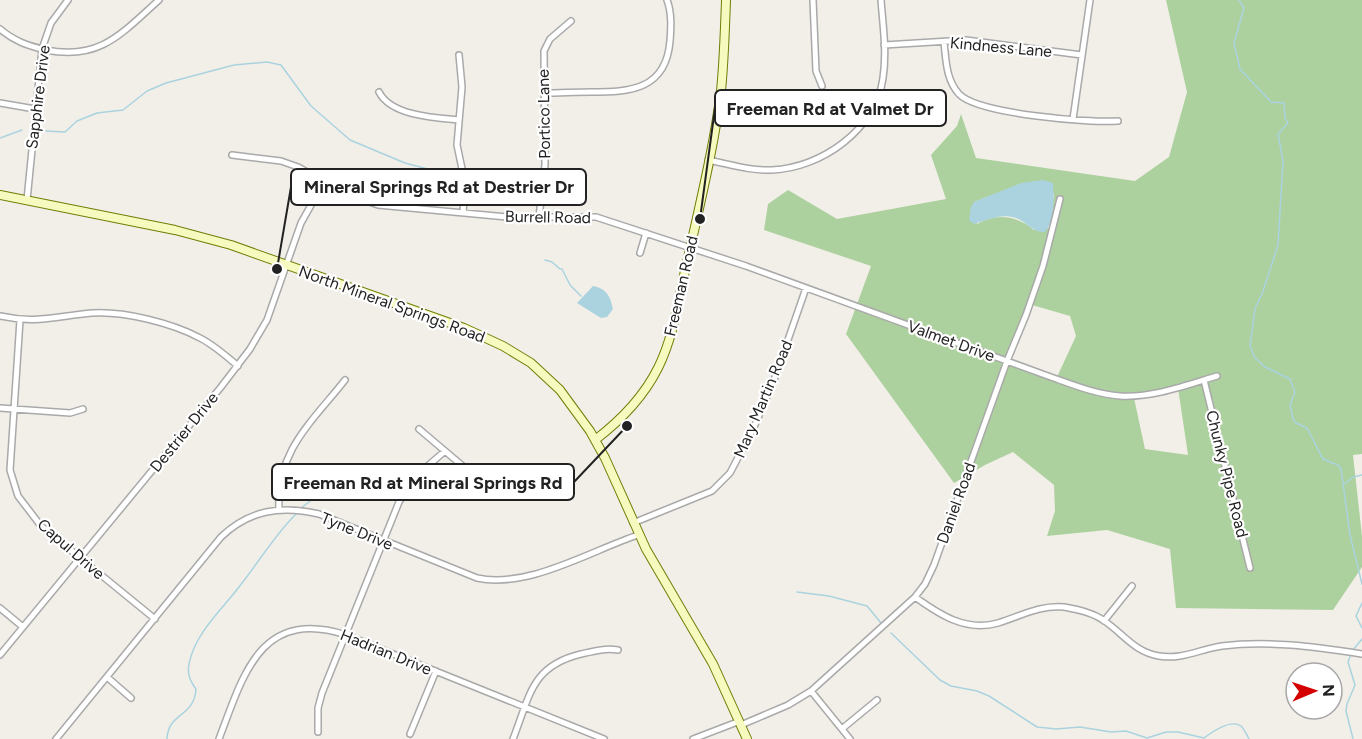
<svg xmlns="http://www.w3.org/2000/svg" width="1362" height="739" font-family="Figtree,sans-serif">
	<rect width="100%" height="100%" fill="#f2efe9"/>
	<path fill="#add19e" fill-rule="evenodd" d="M1166 0H1362V454L1353 455 1362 536V567L1333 610 1176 608 1170 549 1107 530 1047 536 1055 511 1054 485 1013 452 985 465 954 483 846 334 871 266 764 230 768 204 788 190 837 219 946 199 931 155 957 126 961 114 976 158 1135 181 1169 157 1187 92ZM1011 188 1054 194 1049 228 1034 230C1018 216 996 212 977 224L974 202ZM1032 305 1070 316 1076 336 1057 377 1010 360ZM1178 388 1188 455 1145 449 1134 398Z"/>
	<path fill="#aad3df" d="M1043 180 1053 183C1054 198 1055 220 1045 232 1033 233 1027 222 1016 218 1001 213 987 220 974 224L969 220 971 207 974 202 1021 183Z
		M593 286C607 289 610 296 613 309L607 317 601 318 577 303Z"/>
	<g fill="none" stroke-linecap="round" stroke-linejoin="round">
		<path stroke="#aad3df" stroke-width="1.5" d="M1239 0 1244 8 1234 43 1240 69 1271 102 1284 103 1285 118 1288 123 1278 134 1283 161 1278 245 1262 294 1255 308 1250 346 1255 358 1265 367 1290 379 1295 392 1290 405 1293 419 1296 423 1307 428 1323 459 1338 465 1341 469 1350 535 1362 584
			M46 131 65 132 77 121 97 113 123 110 147 91 166 83 234 65 267 62 281 65 311 106 350 140 405 163 443 173 456 179
			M0 138 22 130
			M476 183H509
			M545 260 552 262 560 269H562L570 285 581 296
			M1345 484 1353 477 1362 475
			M301 508 338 480 375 465
			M797 592 829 596 867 606 881 623
			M1362 603 1356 616 1362 628
			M891 633 940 680 951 686 977 691 989 696 1037 727 1056 729 1080 727 1111 732 1126 731 1147 738 1166 732H1178L1204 738C1212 732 1231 719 1241 726 1244 729 1247 735 1249 739
			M1353 650 1362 639
			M1351 654 1348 662 1355 685 1347 704 1346 711 1353 739
			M167 739C168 712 194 718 196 689 190 681 187 674 189 664 195 632 224 608 242 583 260 560 275 535 296 514"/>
		<g stroke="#a9a9a9" stroke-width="8">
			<path id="street" d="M813 0 816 71 822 86
				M0 29C14 41 28 46 46 50 100 61 122 33 159 0
				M944 42C946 60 946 80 959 94 978 114 1089 123 1118 121
				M884 45 966 40 1082 55
				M459 55 462 87 457 145 465 183 463 213
				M379 92C391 116 436 118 459 120
				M544 93C560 93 575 92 591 92 630 92 666 90 670 41 671 28 672 13 667 0
				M0 103 35 109
				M1073 119 1090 0
				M232 155 281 161 298 167 349 195 378 205 507 217H596L746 266 1048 376C1071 384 1095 394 1120 396 1152 398 1187 385 1217 376
				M708 160C729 164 750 171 772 170 821 168 876 130 883 78 887 52 883 26 881 0
				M27 200 42 49 51 23 68 0
				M539 217 545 165 544 51 550 39 571 21
				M640 253 646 233
				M0 316C36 324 57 316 92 313 124 311 172 323 200 338 214 345 226 356 238 366
				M20 320 10 470 18 496 41 526 155 619
				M1204 380 1250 568
				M0 408 70 413 83 409
				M419 429 484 484 494 487
				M279 509C276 451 312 422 345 380
				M633 523 712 491 730 473 754 427 773 383 806 288
				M915 597C940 615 966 632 998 623 1021 616 1039 605 1064 607 1076 609 1093 613 1103 620 1123 633 1134 652 1159 656 1182 660 1200 649 1222 646 1269 640 1315 647 1362 654
				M0 608 23 627
				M1104 621 1132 586
				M0 655 221 387 250 349 267 320 301 223 324 182
				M107 677 131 698
				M811 691 850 739
				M741 725 788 705 811 691 915 597 925 584 934 565 1007 361 1026 315 1043 266 1060 199
				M843 728 877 700
				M318 732V708L322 693 399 502 416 476 445 451
				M410 734 436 671
				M56 739 221 537C249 510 281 505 319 514L477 578C528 589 590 551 638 535
				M219 739C243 676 260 607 346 635L604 739
				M513 739C530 696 531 666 581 654 594 651 605 648 618 650
				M693 739 740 721"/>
		</g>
		<g stroke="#707d05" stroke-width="10">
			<path id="secondary" d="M0 195 175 230 231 245 464 328 503 346 531 363 560 390 590 431 605 458 646 549 713 664 747 739
				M595 440C620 421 644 396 658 368 675 334 679 294 688 258 700 203 714 147 721 91 724 61 725 30 726 0"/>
		</g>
		<use href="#street" stroke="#fff" stroke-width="5"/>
		<use href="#secondary" stroke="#f7fabf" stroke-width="8"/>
	</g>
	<g text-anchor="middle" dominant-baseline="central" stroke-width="4.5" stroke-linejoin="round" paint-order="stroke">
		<g font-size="16" fill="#222" stroke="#fff">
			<text transform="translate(1001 47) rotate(5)">Kindness Lane</text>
			<text transform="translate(38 97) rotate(-83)">Sapphire Drive</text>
			<text transform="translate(544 114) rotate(-91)">Portico Lane</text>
			<text transform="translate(548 217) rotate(1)">Burrell Road</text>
			<text transform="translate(681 286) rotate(-77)">Freeman Road</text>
			<text transform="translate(392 304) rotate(20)">North Mineral Springs Road</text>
			<text transform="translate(951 341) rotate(20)">Valmet Drive</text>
			<text transform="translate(763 399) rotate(-67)">Mary Martin Road</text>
			<text transform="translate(184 432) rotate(-51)">Destrier Drive</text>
			<text transform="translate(1227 474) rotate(76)">Chunky Pipe Road</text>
			<text transform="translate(956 503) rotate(-70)">Daniel Road</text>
			<text transform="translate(357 531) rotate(22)">Tyne Drive</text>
			<text transform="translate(71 549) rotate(41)">Capul Drive</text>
			<text transform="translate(386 652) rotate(22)">Hadrian Drive</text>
		</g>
	</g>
	<path fill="none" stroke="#222" stroke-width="2" d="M700 219L715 108M277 269L291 187M627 426L574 482"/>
	<g fill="#222" stroke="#fff" stroke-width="2">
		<circle cx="700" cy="219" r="6"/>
		<circle cx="277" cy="269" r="6"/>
		<circle cx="627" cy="426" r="6"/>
	</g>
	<g fill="#fff" stroke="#222" stroke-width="2">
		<rect x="715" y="90" width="231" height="36" rx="6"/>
		<rect x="291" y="169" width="295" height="36" rx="6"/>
		<rect x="272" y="464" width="302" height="36" rx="6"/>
	</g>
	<g font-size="18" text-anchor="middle" font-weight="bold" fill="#222">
		<text x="830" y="115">Freeman Rd at Valmet Dr</text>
		<text x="439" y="193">Mineral Springs Rd at Destrier Dr</text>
		<text x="423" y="489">Freeman Rd at Mineral Springs Rd</text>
	</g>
	<g transform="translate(1314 691) rotate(88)"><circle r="28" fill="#ffffff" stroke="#a7a7a7" stroke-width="1.5"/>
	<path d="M0-4.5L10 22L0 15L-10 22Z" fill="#d40000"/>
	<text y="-9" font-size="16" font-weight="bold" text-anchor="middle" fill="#222222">N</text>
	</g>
</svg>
